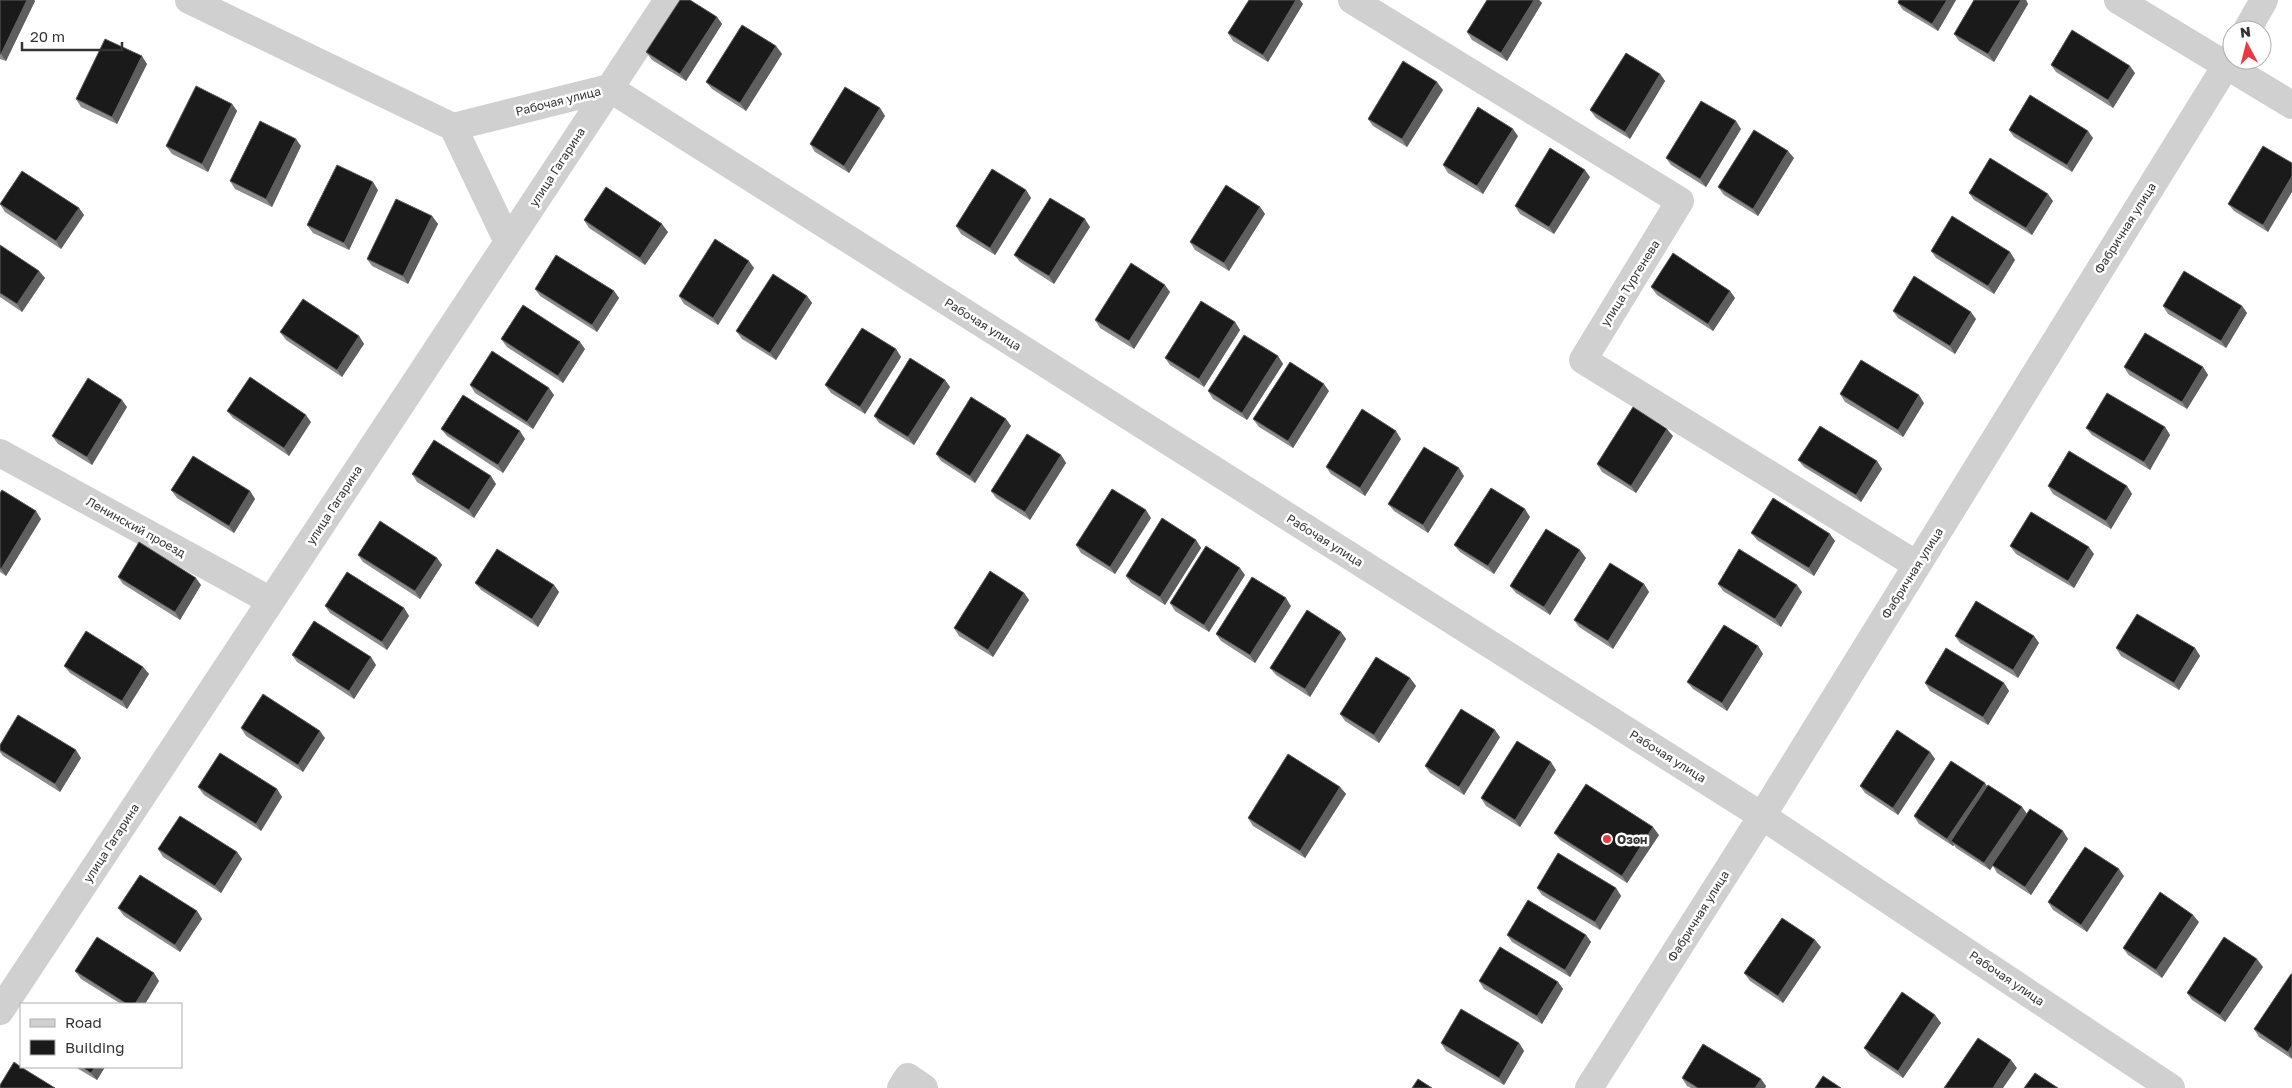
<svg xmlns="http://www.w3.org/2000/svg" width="2292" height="1088" font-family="'Golos Text',sans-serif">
	<rect width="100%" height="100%" fill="#fff"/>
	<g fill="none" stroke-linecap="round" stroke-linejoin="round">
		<path stroke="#d0d0d0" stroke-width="28" d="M189 0 453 127 609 88 1762 816 2171 1088
			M1352 0 1680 201 1583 360 1917 565
			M2118 0 2292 105
			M2247 30 2264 0
			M453 127 508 242
			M0 453 271 601
			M0 1011 668 0
			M901 1088 908 1077 924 1088
			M1589 1088 1762 816 2232 56"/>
	</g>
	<path fill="#8c8c8c" d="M0 0H34L35 1 6 61 0 59Z
		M1249 0H1300L1303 4 1268 62 1233 41 1228 33Z
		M1487 0H1539L1542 3 1507 61 1472 40 1467 32Z
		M1899 0H1956L1938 31 1903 10 1898 3Z
		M1974 0H2026L2028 4 1994 62 1959 41 1954 34Z
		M717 17 722 24 686 81 652 60 646 52Z
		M776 46 782 54 746 111 712 89 706 82Z
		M147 64 117 124 81 107 76 99Z
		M2051 65 2135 73 2113 108 2056 72Z
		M1660 74 1665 81 1630 139 1596 118 1590 110Z
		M1443 90 1407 147 1373 126 1368 119Z
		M232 104 237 111 208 172 172 154 166 146Z
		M880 108 885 116 849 173 815 152 810 144Z
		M1741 129 1706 187 1671 165 1666 158Z
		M2009 130 2093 138 2072 172 2014 137Z
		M1518 136 1483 194 1448 173 1443 165Z
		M301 146 272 207 235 189 230 181Z
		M1794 158 1758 216 1724 195 1718 187Z
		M2292 163 2268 232 2234 211 2228 204Z
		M1590 177 1554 234 1520 214 1515 206Z
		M378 190 349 250 313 233 307 225Z
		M1026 190 1031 198 995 255 961 234 956 226Z
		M1969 193 2053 201 2032 235 1974 200Z
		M0 204 79 208 84 215 61 249 5 212Z
		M1260 207 1265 214 1229 271 1195 250 1190 242Z
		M432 216 438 224 408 284 372 266 367 259Z
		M584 220 668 232 645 265 589 228Z
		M1090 227 1054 284 1020 262 1014 255Z
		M0 245 39 271 45 278 22 312 0 297Z
		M1931 251 2010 252 2015 260 1994 294 1936 258Z
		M754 268 718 325 684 304 679 296Z
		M1651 287 1730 291 1735 298 1713 331 1657 295Z
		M535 289 614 291 619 298 597 332 540 296Z
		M1170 292 1134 349 1100 328 1095 320Z
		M807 296 812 303 776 360 742 339 736 331Z
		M2163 306H2242L2247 313 2226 348 2168 314Z
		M1893 311 1976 319 1955 354 1898 318Z
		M1235 322 1240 330 1204 387 1170 365 1165 358Z
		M280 332 359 336 364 344 342 377 286 340Z
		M501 339 585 349 563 383 507 347Z
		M896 349 901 357 865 414 831 393 825 385Z
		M1278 356 1283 364 1247 420 1213 399 1208 391Z
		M2124 367H2203L2208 375 2187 409 2129 375Z
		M945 380 950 387 914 445 879 423 874 416Z
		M470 385 554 395 533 429 475 393Z
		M1329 391 1293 448 1259 427 1253 419Z
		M1840 394 1924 403 1903 437 1845 402Z
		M127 407 92 465 58 444 52 436Z
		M227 411 311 422 289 456 233 418Z
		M1006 419 1011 426 975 483 941 461 936 454Z
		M2165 427 2170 435 2150 470 2092 435 2086 428Z
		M441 429 525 439 503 473 447 436Z
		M1673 436 1636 493 1602 472 1597 464Z
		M1401 439 1365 496 1331 474 1326 467Z
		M1061 455 1066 463 1030 520 996 498 991 491Z
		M1798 460 1877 461 1882 469 1861 502 1804 467Z
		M412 474 496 484 474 518 417 482Z
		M1464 476 1428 533 1394 511 1388 504Z
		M2048 486H2127L2132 494 2111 529 2053 494Z
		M171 490 250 491 255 499 234 533 177 498Z
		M0 493 41 519 6 576 0 572Z
		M1530 517 1494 574 1460 552 1454 545Z
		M1151 518 1115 574 1081 553 1076 545Z
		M1751 533 1835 541 1814 576 1757 540Z
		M1196 540 1201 548 1165 605 1131 583 1126 576Z
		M2010 546 2094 554 2074 588 2016 554Z
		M358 555 437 558 442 565 420 599 363 562Z
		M1586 558 1550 615 1516 593 1510 586Z
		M1245 575 1209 632 1175 611 1170 603Z
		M118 577 201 585 180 620 123 584Z
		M475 583 554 585 559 592 538 627 481 590Z
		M1644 584 1649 592 1613 649 1579 627 1574 620Z
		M1718 584 1802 592 1781 627 1723 591Z
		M1024 593 1029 600 993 657 959 636 954 628Z
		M325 606 404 608 409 616 387 650 330 613Z
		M1291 606 1255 663 1221 641 1216 634Z
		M1341 632 1346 639 1310 697 1276 675 1270 668Z
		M1955 636H2034L2039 643 2018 678 1960 643Z
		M1758 646 1763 654 1727 711 1693 689 1687 682Z
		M2116 648H2195L2200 656 2179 690 2121 656Z
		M292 655 376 665 354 699 297 662Z
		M64 666 143 667 149 674 127 709 70 673Z
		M1410 678 1416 686 1379 743 1345 721 1340 714Z
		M1925 683H2004L2009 691 1988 725 1930 691Z
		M241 728 325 738 303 772 246 736Z
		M1500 737 1464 795 1430 773 1425 766Z
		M0 745 81 758 60 792 3 756 0 752Z
		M1930 752 1935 759 1898 815 1865 793 1860 786Z
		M1556 770 1520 827 1486 806 1481 798Z
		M198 787 277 789 282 797 261 831 204 795Z
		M1340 787 1346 794 1305 858 1253 826 1248 818Z
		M1987 787 2022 807 2027 814 2068 839 2031 895 1997 873 1993 866 1990 870 1956 848 1954 845 1953 846 1919 824 1914 816Z
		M1554 833 1659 835 1627 883 1560 840Z
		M158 849 237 852 242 859 221 893 163 857Z
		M2124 876 2087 932 2053 910 2048 902Z
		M1537 888H1616L1621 896 1600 930 1542 895Z
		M118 908 197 911 202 919 180 952 124 916Z
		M2199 922 2162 978 2128 955 2123 948Z
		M1507 935H1586L1591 942 1570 977 1512 942Z
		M1821 947 1783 1003 1750 981 1744 973Z
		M2263 967 2225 1022 2192 1000 2187 993Z
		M75 971 159 981 145 1004H121L81 979Z
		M2292 974V1059L2259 1037 2254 1029Z
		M1479 981 1558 982 1563 989 1542 1024 1484 989Z
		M1935 1015 1941 1023 1903 1078 1870 1056 1864 1048Z
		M1441 1043H1519L1524 1051 1504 1085 1446 1051Z
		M75 1067H105L97 1080Z
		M1682 1078 1761 1079 1766 1086 1765 1088H1691L1687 1086Z"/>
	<path fill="#5f5f5f" d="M27 0H34L35 1 6 61 1 54Z
		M1296 0H1300L1303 4 1268 62 1263 55Z
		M1534 0H1539L1542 3 1507 61 1501 53Z
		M1947 0H1956L1938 31 1932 24Z
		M2021 0H2026L2028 4 1994 62 1988 54Z
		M717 17 722 24 686 81 680 74Z
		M776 46 782 54 746 111 740 103Z
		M142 56 147 64 117 124 112 117Z
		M2130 66 2135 73 2113 108 2108 100Z
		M1660 74 1665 81 1630 139 1625 132Z
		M1437 82 1443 90 1407 147 1402 139Z
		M232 104 237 111 208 172 202 164Z
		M880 108 885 116 849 173 844 166Z
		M1736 121 1741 129 1706 187 1700 179Z
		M1513 129 1518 136 1483 194 1477 186Z
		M2088 131 2093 138 2072 172 2067 165Z
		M296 139 301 146 272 207 266 199Z
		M1788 151 1794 158 1758 216 1753 209Z
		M1585 170 1590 177 1554 234 1549 227Z
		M2292 176V192L2268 232 2263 225Z
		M373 182 378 190 349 250 344 243Z
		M1026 190 1031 198 995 255 990 248Z
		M2048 194 2053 201 2032 235 2026 228Z
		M1260 207 1265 214 1229 271 1224 263Z
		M79 208 84 215 61 249 56 241Z
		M432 216 438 224 408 284 403 276Z
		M1085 219 1090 227 1054 284 1049 276Z
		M662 224 668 232 645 265 640 258Z
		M2010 252 2015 260 1994 294 1988 286Z
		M749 261 754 268 718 325 713 318Z
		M39 271 45 278 22 312 17 304Z
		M1165 285 1170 292 1134 349 1129 341Z
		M614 291 619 298 597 332 592 325Z
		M1730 291 1735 298 1713 331 1708 324Z
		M807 296 812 303 776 360 770 353Z
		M2242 306 2247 313 2226 348 2221 341Z
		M1971 312 1976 319 1955 354 1950 346Z
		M1235 322 1240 330 1204 387 1199 379Z
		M359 336 364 344 342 377 337 370Z
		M580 342 585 349 563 383 558 376Z
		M896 349 901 357 865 414 860 407Z
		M1278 356 1283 364 1247 420 1242 413Z
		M2203 367 2208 375 2187 409 2182 402Z
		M945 380 950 387 914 445 908 437Z
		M1324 384 1329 391 1293 448 1288 441Z
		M549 388 554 395 533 429 527 422Z
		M1919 395 1924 403 1903 437 1898 430Z
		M122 400 127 407 92 465 87 457Z
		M306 415 311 422 289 456 284 448Z
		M1006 419 1011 426 975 483 970 476Z
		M2165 427 2170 435 2150 470 2144 462Z
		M1667 429 1673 436 1636 493 1631 486Z
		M520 431 525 439 503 473 498 465Z
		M1396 431 1401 439 1365 496 1360 488Z
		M1061 455 1066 463 1030 520 1025 512Z
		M1877 461 1882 469 1861 502 1856 495Z
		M1459 468 1464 476 1428 533 1423 525Z
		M491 476 496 484 474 518 469 510Z
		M2127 486 2132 494 2111 529 2106 521Z
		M250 491 255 499 234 533 229 526Z
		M1525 509 1530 517 1494 574 1488 566Z
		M1146 510 1151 518 1115 574 1110 567Z
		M36 511 41 519 6 576 1 569Z
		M1830 534 1835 541 1814 576 1809 568Z
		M1196 540 1201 548 1165 605 1160 597Z
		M2089 547 2094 554 2074 588 2068 581Z
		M1580 550 1586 558 1550 615 1544 607Z
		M437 558 442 565 420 599 415 591Z
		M1240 568 1245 575 1209 632 1204 625Z
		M196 578 201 585 180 620 175 612Z
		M1644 584 1649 592 1613 649 1608 641Z
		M554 585 559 592 538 627 532 619Z
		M1797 585 1802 592 1781 627 1775 619Z
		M1024 593 1029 600 993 657 988 650Z
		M1286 598 1291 606 1255 663 1250 655Z
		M404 608 409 616 387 650 382 642Z
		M1341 632 1346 639 1310 697 1305 689Z
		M2034 636 2039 643 2018 678 2013 670Z
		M1758 646 1763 654 1727 711 1722 703Z
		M2195 648 2200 656 2179 690 2174 683Z
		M371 657 376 665 354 699 349 691Z
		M143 667 149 674 127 709 122 701Z
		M1410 678 1416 686 1379 743 1374 735Z
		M2004 683 2009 691 1988 725 1983 717Z
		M1495 730 1500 737 1464 795 1459 787Z
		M320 731 325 738 303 772 298 765Z
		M76 750 81 758 60 792 55 784Z
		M1930 752 1935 759 1898 815 1893 808Z
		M1551 762 1556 770 1520 827 1515 820Z
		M1985 783 1990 791 1951 841 1954 845 1953 846 1947 839Z
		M1340 787 1346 794 1305 858 1300 851Z
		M277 789 282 797 261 831 256 824Z
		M2022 807 2027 814 1990 870 1984 863Z
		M1653 827 1659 835 1627 883 1622 876Z
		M2063 831 2068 839 2031 895 2025 887Z
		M237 852 242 859 221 893 215 886Z
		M2119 869 2124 876 2087 932 2081 925Z
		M1616 888 1621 896 1600 930 1595 922Z
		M197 911 202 919 180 952 175 945Z
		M2193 915 2199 922 2162 978 2156 970Z
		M1586 935 1591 942 1570 977 1565 970Z
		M1815 940 1821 947 1783 1003 1778 996Z
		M2257 959 2263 967 2225 1022 2220 1015Z
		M154 973 159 981 145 1004H135Z
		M1558 982 1563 989 1542 1024 1537 1016Z
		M1935 1015 1941 1023 1903 1078 1898 1071Z
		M1519 1043 1524 1051 1504 1085 1499 1078Z
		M2292 1045V1059L2288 1052Z
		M2011 1060 2017 1068 2003 1088H1993Z
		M95 1067H105L97 1080 91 1073Z
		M1761 1079 1766 1086 1765 1088H1755Z"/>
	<path fill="#1a1a1a" stroke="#5f5f5f" d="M0 0H27L1 54H0Z
		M680 0H690L717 17 680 74 646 52Z
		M1249 0H1296L1263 55 1228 33Z
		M1487 0H1534L1501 53 1467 32Z
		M1899 0H1947L1932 24 1898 3Z
		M1974 0H2021L1988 54 1954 34Z
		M742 25 776 46 740 103 706 82Z
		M2072 30 2130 66 2108 100 2051 65Z
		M105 39 142 56 112 117 76 99Z
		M1626 53 1660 74 1625 132 1590 110Z
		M1403 61 1437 82 1402 139 1368 119Z
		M196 86 232 104 202 164 166 146Z
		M845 87 880 108 844 166 810 144Z
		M2030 95 2088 131 2067 165 2009 130Z
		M1701 101 1736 121 1700 179 1666 158Z
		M1478 107 1513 129 1477 186 1443 165Z
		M260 121 296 139 266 199 230 181Z
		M1754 130 1788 151 1753 209 1718 187Z
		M2263 146 2292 163V176L2263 225 2228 204Z
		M1550 148 1585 170 1549 227 1515 206Z
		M1990 158 2048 194 2026 228 1969 193Z
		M337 165 373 182 344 243 307 225Z
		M992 169 1026 190 990 248 956 226Z
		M22 171 79 208 56 241 0 204Z
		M1226 185 1260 207 1224 263 1190 242Z
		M606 187 662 224 640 258 584 220Z
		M1050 198 1085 219 1049 276 1014 255Z
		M396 199 432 216 403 276 367 259Z
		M1952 216 2010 252 1988 286 1931 251Z
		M715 239 749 261 713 318 679 296Z
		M0 245 39 271 17 304 0 293Z
		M1673 253 1730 291 1708 324 1651 287Z
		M556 255 614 291 592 325 535 289Z
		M1131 263 1165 285 1129 341 1095 320Z
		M2184 271 2242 306 2221 341 2163 306Z
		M773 274 807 296 770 353 736 331Z
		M1914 276 1971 312 1950 346 1893 311Z
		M303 299 359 336 337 370 280 332Z
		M1201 301 1235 322 1199 379 1165 358Z
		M523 305 580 342 558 376 501 339Z
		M862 328 896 349 860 407 825 385Z
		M2145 333 2203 367 2182 402 2124 367Z
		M1244 335 1278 356 1242 413 1208 391Z
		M492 351 549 388 527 422 470 385Z
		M910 358 945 380 908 437 874 416Z
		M1861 360 1919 395 1898 430 1840 394Z
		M1290 362 1324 384 1288 441 1253 419Z
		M250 377 306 415 284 448 227 411Z
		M88 378 122 400 87 457 52 436Z
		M2107 393 2165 427 2144 462 2086 428Z
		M463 395 520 431 498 465 441 429Z
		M971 397 1006 419 970 476 936 454Z
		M1633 407 1667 429 1631 486 1597 464Z
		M1362 409 1396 431 1360 488 1326 467Z
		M1820 426 1877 461 1856 495 1798 460Z
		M1027 434 1061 455 1025 512 991 491Z
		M434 440 491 476 469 510 412 474Z
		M1424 447 1459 468 1423 525 1388 504Z
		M2069 451 2127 486 2106 521 2048 486Z
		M193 456 250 491 229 526 171 490Z
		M1491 488 1525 509 1488 566 1454 545Z
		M1112 489 1146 510 1110 567 1076 545Z
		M2 490 36 511 1 569 0 568V493Z
		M1773 498 1830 534 1809 568 1751 533Z
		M2031 512 2089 547 2068 581 2010 546Z
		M1162 518 1196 540 1160 597 1126 576Z
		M380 521 437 558 415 591 358 555Z
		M1546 529 1580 550 1544 607 1510 586Z
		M139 542 196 578 175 612 118 577Z
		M1206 546 1240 568 1204 625 1170 603Z
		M497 549 554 585 532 619 475 583Z
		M1739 549 1797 585 1775 619 1718 584Z
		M1610 563 1644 584 1608 641 1574 620Z
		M990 571 1024 593 988 650 954 628Z
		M347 572 404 608 382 642 325 606Z
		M1252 577 1286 598 1250 655 1216 634Z
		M1976 601 2034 636 2013 670 1955 636Z
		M1307 610 1341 632 1305 689 1270 668Z
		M2137 614 2195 648 2174 683 2116 648Z
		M314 621 371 657 349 691 292 655Z
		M1724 625 1758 646 1722 703 1687 682Z
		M86 631 143 667 122 701 64 666Z
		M1946 648 2004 683 1983 717 1925 683Z
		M1376 657 1410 678 1374 735 1340 714Z
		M263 694 320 731 298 765 241 728Z
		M1461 709 1495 730 1459 787 1425 766Z
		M18 715 76 750 55 784 0 750V745Z
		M1897 730 1930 752 1893 808 1860 786Z
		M1517 741 1551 762 1515 820 1481 798Z
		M220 753 277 789 256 824 198 787Z
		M1288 754 1340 787 1300 851 1248 818Z
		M1951 761 1985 783 1947 839 1914 816Z
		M1586 784 1653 827 1622 876 1554 833Z
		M1988 785 2022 807 1984 863 1951 841Z
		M2030 809 2063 831 2025 887 1992 865Z
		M180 816 237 852 215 886 158 849Z
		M2085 847 2119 869 2081 925 2048 902Z
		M1558 853 1616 888 1595 922 1537 888Z
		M140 875 197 911 175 945 118 908Z
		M2160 892 2193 915 2156 970 2123 948Z
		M1528 900 1586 935 1565 970 1507 935Z
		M1782 918 1815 940 1778 996 1744 973Z
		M97 937 154 973 135 1004H127L75 971Z
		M2224 937 2257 959 2220 1015 2187 993Z
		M1500 947 1558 982 1537 1016 1479 981Z
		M2291 974H2292V1045L2288 1052 2254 1029Z
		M1902 992 1935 1015 1898 1071 1864 1048Z
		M1461 1009 1519 1043 1499 1078 1441 1043Z
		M1978 1038 2011 1060 1993 1088H1944Z
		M1703 1044 1761 1079 1755 1088H1698L1682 1078Z
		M14 1062 21 1067 55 1088H0V1085Z
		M82 1067H95L91 1073Z
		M2035 1073 2058 1088H2024Z
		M1823 1076 1841 1088H1815Z
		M1418 1079 1432 1088H1412Z"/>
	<circle fill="#e63946" stroke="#fff" stroke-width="2" cx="1607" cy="839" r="5"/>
	<g text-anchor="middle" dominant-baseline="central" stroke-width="5" stroke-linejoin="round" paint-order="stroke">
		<g font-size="12" fill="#333" stroke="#fff">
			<text transform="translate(558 101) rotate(-14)">Рабочая улица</text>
			<text transform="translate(557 167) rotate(-57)">улица Гагарина</text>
			<text transform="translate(2125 228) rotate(-58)">Фабричная улица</text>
			<text transform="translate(1630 283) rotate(-58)">улица Тургенева</text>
			<text transform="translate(983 324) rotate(32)">Рабочая улица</text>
			<text transform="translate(334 505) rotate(-57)">улица Гагарина</text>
			<text transform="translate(136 527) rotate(29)">Ленинский проезд</text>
			<text transform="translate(1325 540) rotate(32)">Рабочая улица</text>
			<text transform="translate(1912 573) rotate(-58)">Фабричная улица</text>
			<text transform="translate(1668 756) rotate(32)">Рабочая улица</text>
			<text transform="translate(111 843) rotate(-57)">улица Гагарина</text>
			<text transform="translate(1698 916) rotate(-58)">Фабричная улица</text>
			<text transform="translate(2007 978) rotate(34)">Рабочая улица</text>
		</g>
		<g font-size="12" font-weight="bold" fill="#333" stroke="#fff" text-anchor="start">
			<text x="1617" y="839">Озон</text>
		</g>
	</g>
	<rect x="20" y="1003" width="162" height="65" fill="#ffffff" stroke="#adadad"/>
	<rect x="30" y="1019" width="25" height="8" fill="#d0d0d0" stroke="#adadad"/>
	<text x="65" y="1028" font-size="15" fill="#333333">Road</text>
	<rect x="30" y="1040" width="25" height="15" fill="#1a1a1a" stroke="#adadad"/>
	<text x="65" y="1053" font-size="15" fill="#333333">Building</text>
	<g transform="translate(2247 45) rotate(353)"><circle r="24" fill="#ffffff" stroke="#adadad"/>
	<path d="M0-4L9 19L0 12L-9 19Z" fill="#e63946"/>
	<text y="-8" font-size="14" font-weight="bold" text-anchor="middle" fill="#333333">N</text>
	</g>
	<path d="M22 42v8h100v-8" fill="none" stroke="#333333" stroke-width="2.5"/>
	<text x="30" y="42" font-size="15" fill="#333333" stroke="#ffffff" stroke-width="4" paint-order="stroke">20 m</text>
</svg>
